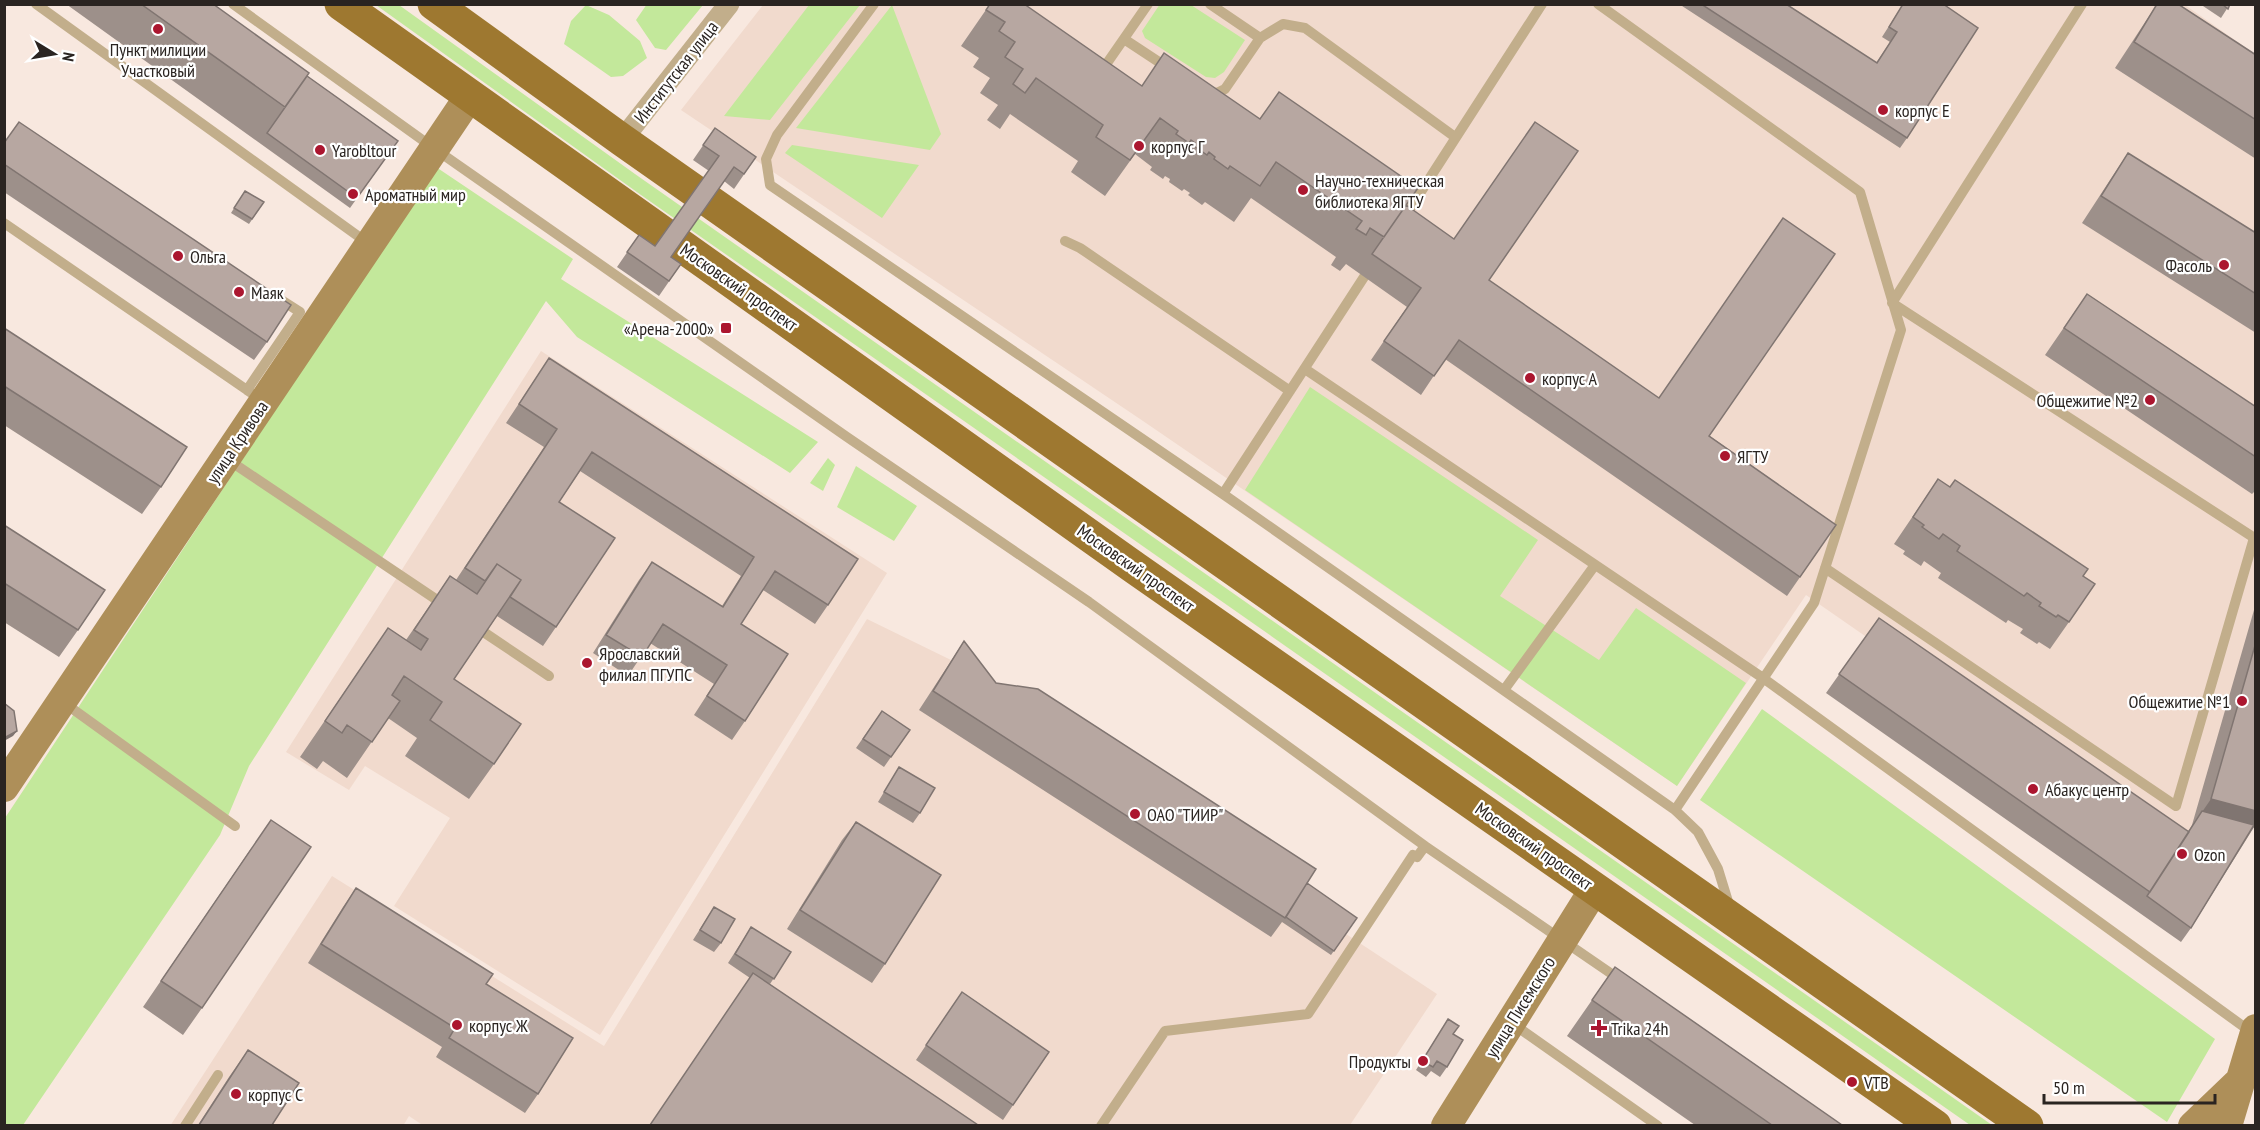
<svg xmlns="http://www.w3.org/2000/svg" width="2260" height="1130" font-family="'PT Sans Narrow',sans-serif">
	<rect width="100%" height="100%" fill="#f8e8df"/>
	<path fill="#f1dacd" d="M763 5H2185L2255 54 2256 800 2175 851 1806 595 1677 786 1143 421 681 110Z
		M541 351 887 573 600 1035 394 906 450 818 365 766 349 790 286 752Z
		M867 619 951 660 1303 888 1354 923 1346 934 1437 994 1350 1125 424 1126 409 1116 403 1126H170L332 876 604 1046Z"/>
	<path fill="#c3e89b" d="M647 4H703V5L666 50 655 48 636 20Z
		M1160 4 1191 5 1245 40 1224 72 1215 78 1206 77 1145 38 1142 31Z
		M376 5H399L635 174 1992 1125H1970L641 195Z
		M586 5 609 15 640 41 647 58 623 76 611 77 564 44 571 21Z
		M809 5H860L770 120 724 116Z
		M892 5 941 134 930 150 796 128Z
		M792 145 919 165 882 218 785 153Z
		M436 167 573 259 561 279 818 442 790 473 577 337 546 301 249 766 220 835 23 1125 5 1126V818Z
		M1310 387 1538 540 1500 596 1599 660 1636 608 1746 683 1677 786 1245 490Z
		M828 458 835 465 823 491 810 483Z
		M856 466 917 506 894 541 837 507Z
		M1762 709 2215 1039 2167 1122 1700 800Z"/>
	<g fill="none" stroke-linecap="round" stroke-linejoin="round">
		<path stroke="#c2ae8b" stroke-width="10" d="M36 4 369 244
			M233 4 435 149 847 437 1089 602 1425 846 1622 981
			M874 4 777 135 766 159 770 185 1223 494 1675 810 1698 832 1718 869 1730 908
			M1210 4 1260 38 1283 24 1305 28 1455 137
			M1598 4 1860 192 1901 330 1814 603 1675 810
			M2082 4 1892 303 2256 539
			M1124 39 1168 68
			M1098 61 1105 66 1148 4
			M1207 92 1217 93 1225 89 1260 38
			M1404 218 1542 4
			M4 223 247 390
			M1065 241 1080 248 1290 391
			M1305 369 1763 678 2251 1032
			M262 400 247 390 300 312 278 298
			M227 459 446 606
			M1223 494 1364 277
			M1825 568 2176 806 2254 538
			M485 633 549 676
			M1504 690 1595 565
			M63 702 235 826
			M1513 1024 1658 1126
			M185 1126 218 1075
			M1101 1126 1165 1031 1308 1014 1413 855 1417 857 1425 846"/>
		<path stroke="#c2ae8b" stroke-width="21" d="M622 140 729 4"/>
		<path stroke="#ae8f59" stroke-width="30" d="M4 787 469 97
			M1446 1126 1595 888
			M2193 1126 2240 1081
			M2227 1126 2256 1029"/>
		<path stroke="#9e7830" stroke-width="33" d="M341 4 1135 568 1935 1126
			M434 4 622 140 2027 1126"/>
	</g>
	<path fill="#9d908a" d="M66 4H213L307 76 398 141 350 208Z
		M990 4 1141 86 1260 119 1406 205 1489 280 1836 525 1787 596 1445 359 1421 395 1371 360 1407 307 1346 264 1340 271 1331 265 1336 257 1251 198 1234 222 1205 202 1202 205 1188 195 1190 193 1184 189 1182 191 1169 182 1170 179 1165 176 1163 179 1150 170 1152 167 1135 154 1105 196 1071 172 1078 161 1010 114 1000 129 987 120 998 105 980 93 990 78 973 67 979 58 961 46Z
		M1679 4H1786L1876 63 1890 42 1882 37 1903 4H1943L1907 138 1900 148Z
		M2157 4 2256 55V159L2115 68Z
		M2200 4H2230L2221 18Z
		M715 128 756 157 734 189 724 181 671 257 681 264 659 296 617 267 639 235 655 246 709 171 693 160Z
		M4 143 267 342 254 360 4 192Z
		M2128 153 2256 233V333L2082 223 2110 180Z
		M245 191 264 202 249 224 231 213Z
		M2087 294 2256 407V490L2252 494 2045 355Z
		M4 328 161 487 142 514 4 425Z
		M549 358 828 605 815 624 763 590 741 624 745 721 732 740 694 715 714 684 650 643 628 676 593 653 639 580 652 562 722 606 741 576 580 471 559 502 556 627 543 646 497 616 454 679 494 764 469 799 405 756 417 738 388 718 347 778 323 761 317 769 300 757 388 628 406 640 450 576 456 580 544 447 506 423Z
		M1938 479 2083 576 2069 622 2050 649 2039 642 2037 644 2020 633 2023 629 2008 620 2006 623 1938 578 1941 573 1924 561 1921 566 1903 554 1905 551 1894 544Z
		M4 525 78 630 59 657 4 622Z
		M2256 603V824L2191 928 2181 942 1826 693 1879 618 2188 832 2192 825Z
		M964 641 996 683 1307 883 1357 918 1331 955 1282 922 1271 937 919 710Z
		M882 711 910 730 884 767 856 748Z
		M899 767 920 813 913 823 878 802Z
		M856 822 885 964 872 983 787 929 842 840Z
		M252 847 202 1008 183 1035 143 1007Z
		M356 888 486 984 538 1094 525 1113 436 1057 442 1047 308 963 343 907Z
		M714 907 721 943 714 952 693 940Z
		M751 927 791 952 770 984 750 978 728 963Z
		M1615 967 1842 1125H1695L1567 1036Z
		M962 992 1049 1052 1003 1120 916 1060Z
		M1448 1019 1453 1034 1447 1067 1440 1077 1431 1071 1426 1077 1416 1070Z
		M248 1050 272 1125H198L229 1077Z"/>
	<path fill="#807571" d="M17 731 13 736 4 741V738Z
		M2211 799 2256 811V824L2244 840 2193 825Z"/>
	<path fill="#b7a7a1" stroke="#807571" stroke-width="1.5" d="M141 4H213L309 73 285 107Z
		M990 4H1024L1142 86 1164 53 1260 119 1279 92 1418 188 1384 237 1370 228 1366 235 1356 229 1362 221 1276 162 1260 186 1230 166 1228 169 1214 159 1215 157 1209 152 1207 155 1194 146 1195 143 1191 140 1189 143 1176 134 1178 131 1160 118 1130 160 1096 137 1103 125 1036 78 1025 93 1013 84 1023 69 1005 57 1015 42 999 31 1005 22 986 10Z
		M1701 4H1786L1877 63 1897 32 1889 27 1903 4H1943L1978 28 1907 138Z
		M2157 4H2178L2256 55V120L2134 42Z
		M2222 4H2230L2228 9Z
		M307 76 398 141 357 198 267 133Z
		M19 122 291 305 267 342 4 164V143Z
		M1535 122 1578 151 1489 280 1659 398 1783 218 1835 254 1709 436 1836 525 1800 577 1459 340 1434 376 1384 341 1421 288 1372 254 1406 205 1454 239Z
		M715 128 756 157 744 174 734 167 671 257 681 264 669 281 627 252 639 235 655 246 719 156 703 145Z
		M2128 153 2256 233V294L2101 196Z
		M245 191 264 202 252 219 234 208Z
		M2087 294 2256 407V457L2064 328Z
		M4 328 187 447 161 487 4 386Z
		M549 358 858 559 828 605 775 571 741 624 788 654 745 721 707 696 727 665 663 624 642 657 606 635 652 562 723 607 754 557 592 452 559 502 615 538 556 627 510 597 521 580 497 564 485 581 465 568 557 429 519 404Z
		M1938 479 1950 487 1955 480 2088 569 2083 576 2095 584 2069 622 2058 615 2056 617 2039 606 2041 603 2027 593 2024 596 1957 551 1960 546 1943 534 1939 539 1922 527 1924 525 1913 517Z
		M4 525 105 590 78 630 4 583Z
		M497 564 521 580 454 679 521 724 494 764 430 720 442 702 404 676 392 695 400 701 372 742 347 725 342 733 325 721 388 628 421 650 428 639 414 630 450 576 477 594Z
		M1879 618 2189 832 2150 892 1839 674Z
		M964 641 996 683 1038 689 1316 869 1285 918 933 691Z
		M2256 642V811L2211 799Z
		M4 703 14 711 17 731 4 738Z
		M882 711 910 730 891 757 863 739Z
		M899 767 935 788 920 813 884 792Z
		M2202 811 2254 825 2191 928 2147 896Z
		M271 820 311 847 202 1008 161 981Z
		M856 822 941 875 885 964 800 910Z
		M1307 883 1357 918 1334 951 1286 917Z
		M356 888 493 974 486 984 573 1038 538 1094 449 1038 455 1028 321 944Z
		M714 907 735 919 721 943 700 930Z
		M751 927 791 952 774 979 735 954Z
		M1615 967 1842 1125H1772L1592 1000Z
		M753 973 978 1125H650Z
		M962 992 1049 1052 1013 1105 926 1045Z
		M1448 1019 1459 1026 1453 1034 1463 1040 1447 1067 1437 1061 1433 1067 1422 1061Z
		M248 1050 299 1083 272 1125H199Z"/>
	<g fill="#ab162f" stroke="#fff" stroke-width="2">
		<circle cx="158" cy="29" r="6"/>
		<circle cx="1883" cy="110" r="6"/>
		<circle cx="1139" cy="146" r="6"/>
		<circle cx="320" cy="150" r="6"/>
		<circle cx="1303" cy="190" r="6"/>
		<circle cx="353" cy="194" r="6"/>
		<circle cx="178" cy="256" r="6"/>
		<circle cx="2224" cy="265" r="6"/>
		<circle cx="239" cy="292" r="6"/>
		<rect x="720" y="322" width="12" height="12" rx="3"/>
		<circle cx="1530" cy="378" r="6"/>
		<circle cx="2150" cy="400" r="6"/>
		<circle cx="1725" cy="456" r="6"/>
		<circle cx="587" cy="663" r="6"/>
		<circle cx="2242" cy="701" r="6"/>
		<circle cx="2033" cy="789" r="6"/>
		<circle cx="1135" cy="814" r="6"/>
		<circle cx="2182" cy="854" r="6"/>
		<circle cx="457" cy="1025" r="6"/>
		<path d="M1596 1019h6v6h6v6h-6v6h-6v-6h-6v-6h6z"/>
		<circle cx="1423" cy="1061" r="6"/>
		<circle cx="1852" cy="1082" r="6"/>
		<circle cx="236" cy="1094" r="6"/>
	</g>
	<g text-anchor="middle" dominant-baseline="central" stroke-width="4.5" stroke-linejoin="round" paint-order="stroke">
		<g font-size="18" fill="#2a2421" stroke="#fff" text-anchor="start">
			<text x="158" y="49" text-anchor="middle">Пункт милиции<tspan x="158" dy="21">Участковый</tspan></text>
			<text x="1895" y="110">корпус Е</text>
			<text x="1151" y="146">корпус Г</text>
			<text x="332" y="150">Yarobltour</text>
			<text x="1315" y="180">Научно-техническая<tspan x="1315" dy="21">библиотека ЯГТУ</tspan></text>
			<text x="365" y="194">Ароматный мир</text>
			<text x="190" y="256">Ольга</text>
			<text x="2212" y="265" text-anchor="end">Фасоль</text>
			<text x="251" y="292">Маяк</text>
			<text x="714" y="328" text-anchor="end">«Арена-2000»</text>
			<text x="1542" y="378">корпус А</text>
			<text x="2138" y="400" text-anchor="end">Общежитие №2</text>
			<text x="1737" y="456">ЯГТУ</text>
			<text x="599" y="653">Ярославский<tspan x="599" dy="21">филиал ПГУПС</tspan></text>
			<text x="2230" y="701" text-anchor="end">Общежитие №1</text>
			<text x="2045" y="789">Абакус центр</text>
			<text x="1147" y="814">ОАО "ТИИР"</text>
			<text x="2194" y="854">Ozon</text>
			<text x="469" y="1025">корпус Ж</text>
			<text x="1611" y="1028">Trika 24h</text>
			<text x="1411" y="1061" text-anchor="end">Продукты</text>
			<text x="1864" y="1082">VTB</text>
			<text x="248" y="1094">корпус С</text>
		</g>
		<g font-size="18" fill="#2a2421" stroke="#fff">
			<text transform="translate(676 72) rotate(-52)">Институтская улица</text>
			<text transform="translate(739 287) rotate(35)">Московский проспект</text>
			<text transform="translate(237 442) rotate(-56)">улица Кривова</text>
			<text transform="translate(1136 568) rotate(35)">Московский проспект</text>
			<text transform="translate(1534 846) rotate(35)">Московский проспект</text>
			<text transform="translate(1520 1007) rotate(-58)">улица Писемского</text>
		</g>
	</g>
	<rect width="2260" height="1130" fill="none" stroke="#2a2421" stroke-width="12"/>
	<g transform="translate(54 54) rotate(101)" stroke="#ffffff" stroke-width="4.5" paint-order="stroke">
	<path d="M0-4.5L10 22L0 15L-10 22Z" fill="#2a2421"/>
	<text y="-9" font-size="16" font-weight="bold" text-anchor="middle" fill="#2a2421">N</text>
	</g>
	<path d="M2044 1094v9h171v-9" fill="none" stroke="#2a2421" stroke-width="3"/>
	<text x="2053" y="1094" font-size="18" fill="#2a2421" stroke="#ffffff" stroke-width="4.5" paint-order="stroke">50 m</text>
</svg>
